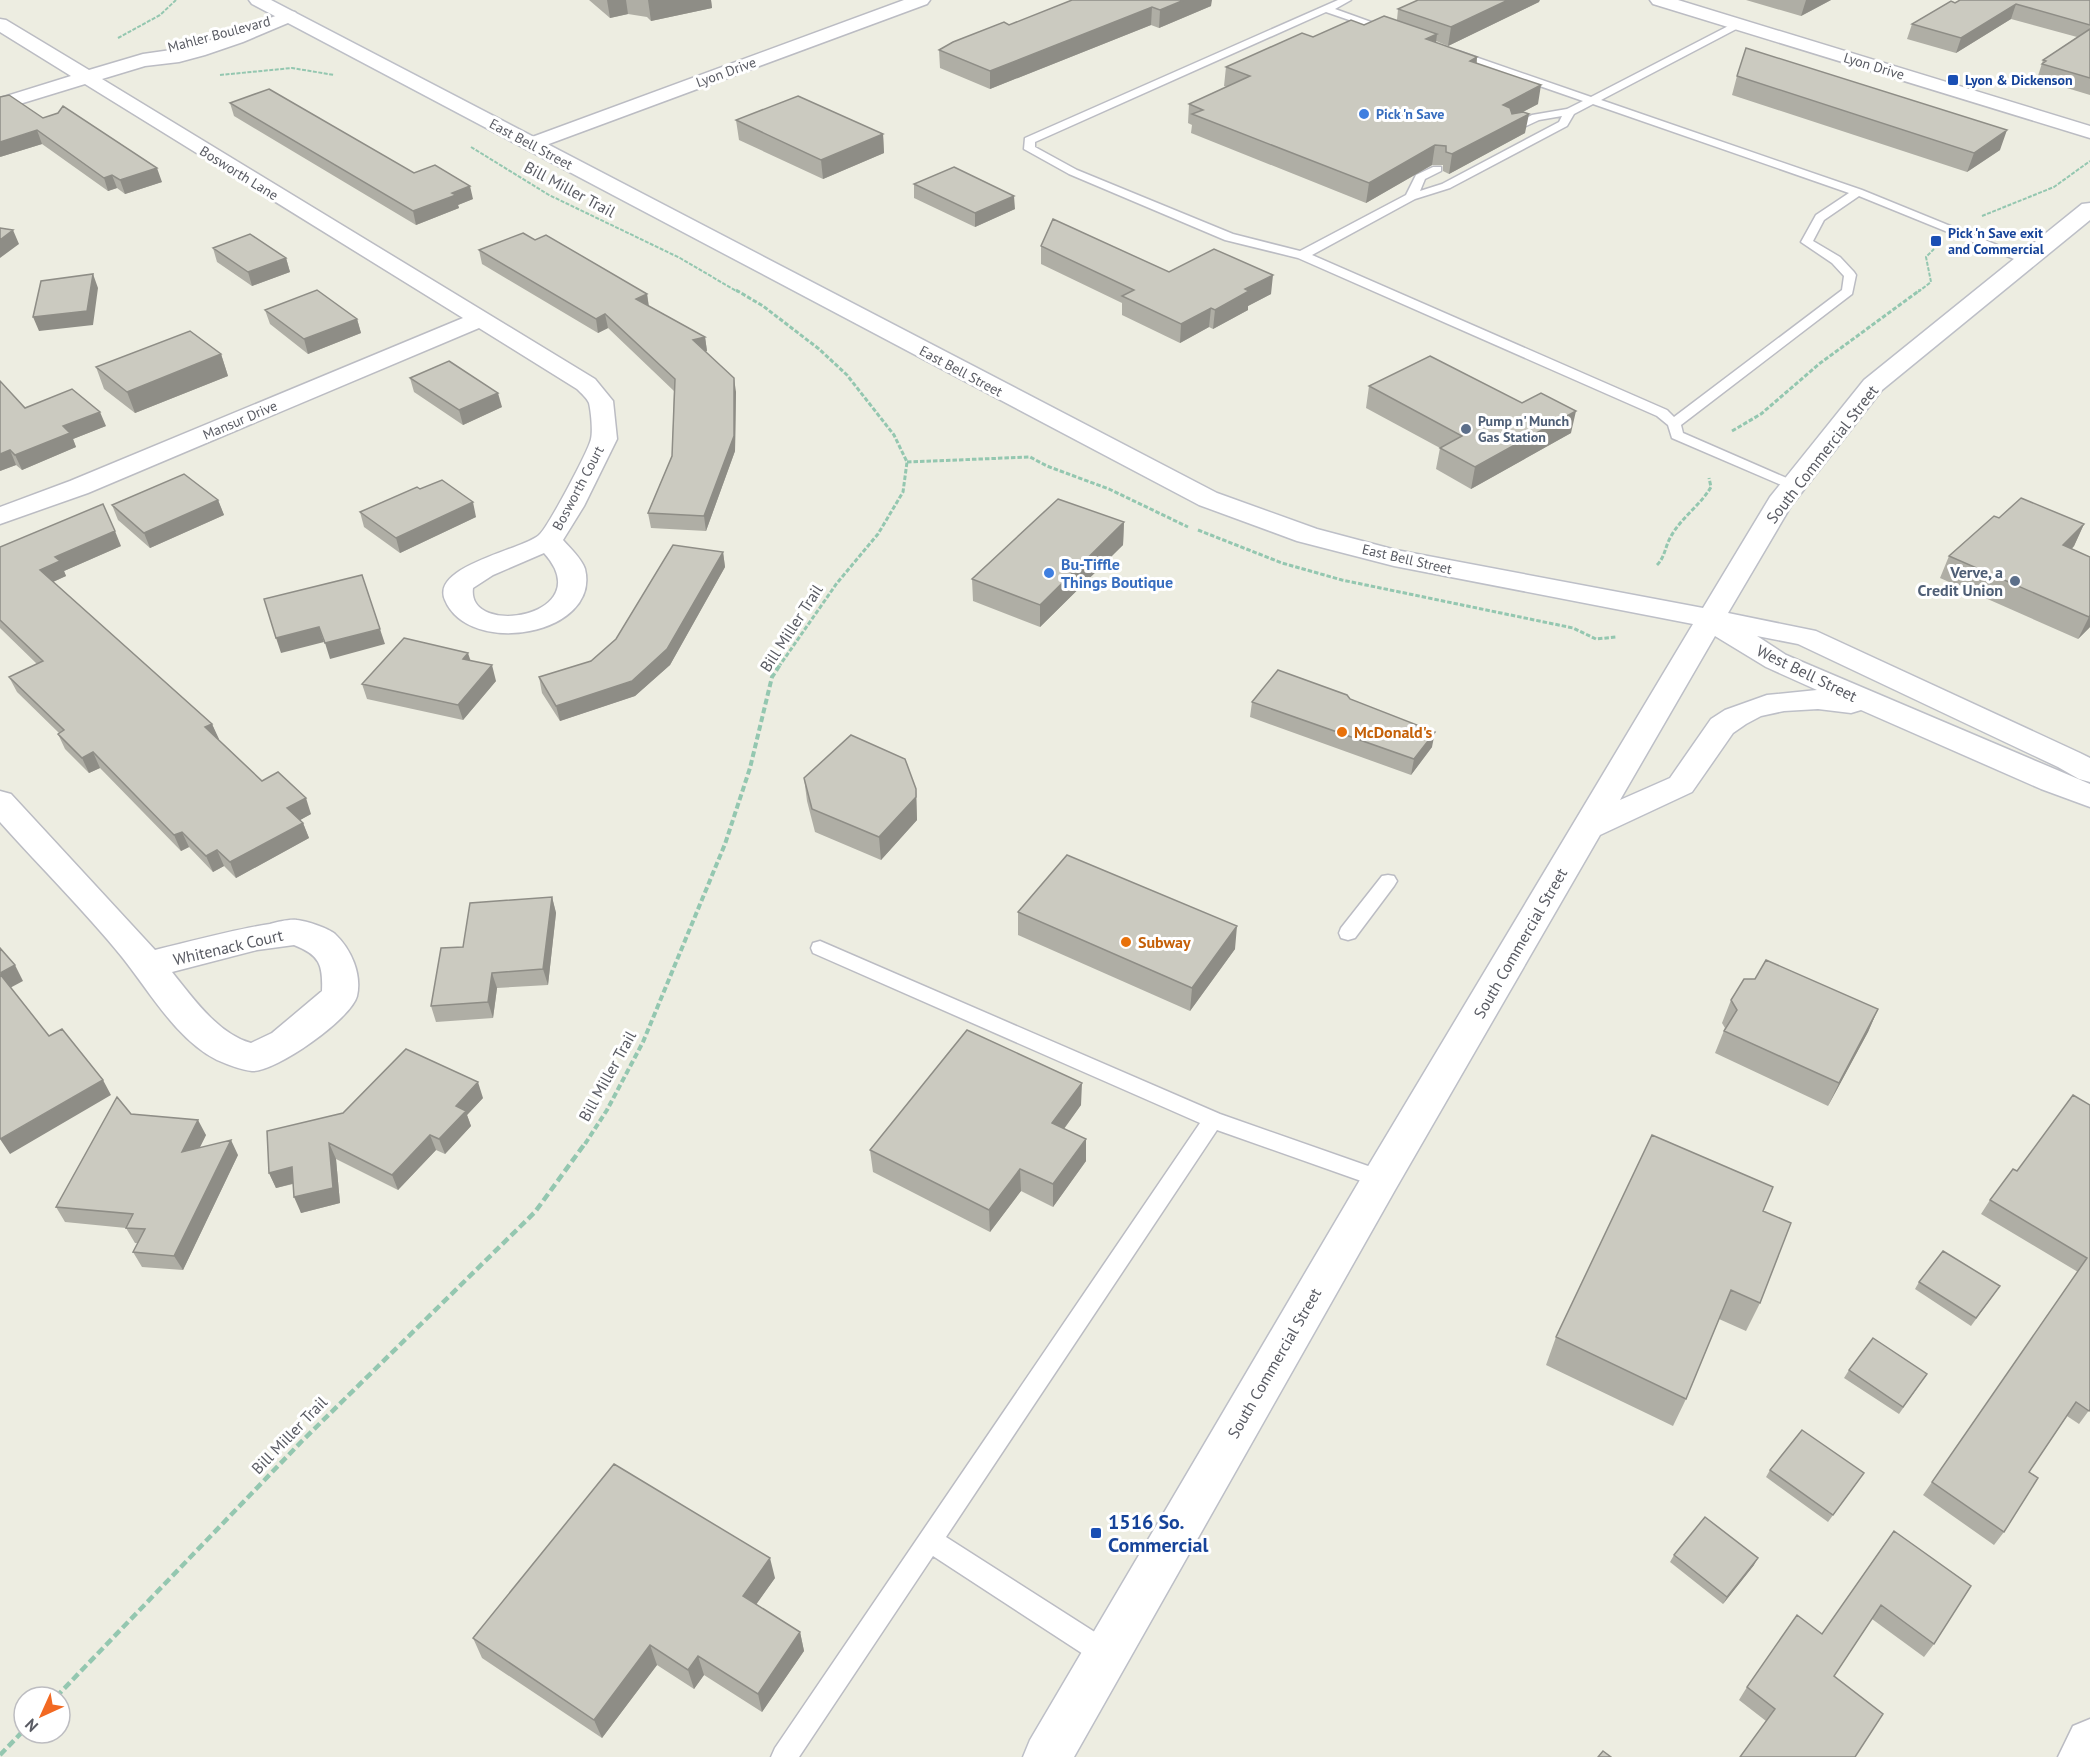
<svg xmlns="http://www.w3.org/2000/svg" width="2090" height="1757" font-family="'PT Sans',sans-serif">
	<rect width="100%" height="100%" fill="#edede1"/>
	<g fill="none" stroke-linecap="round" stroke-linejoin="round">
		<g stroke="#bbbcc3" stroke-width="3">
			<path id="service" d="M1338 0H1351L1335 9 1396 31 1387 33 1326 12 1035 142V147L1077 170 1233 234 1300 251 1406 195 1416 175 1433 167H1441V171L1425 179 1420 191 1442 184 1559 122 1562 116 1539 120 1513 132 1509 131V127L1532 115 1567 109 1583 101 1450 55V51H1458L1591 97 1738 21 1742 22V26L1601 100 1862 190 2034 260 2028 264 2024 263 1859 196 1824 220 1813 241 1840 257 1854 272 1856 275 1852 294 1681 425 1683 433 1798 483 1800 486 1793 490 1672 438 1668 425 1657 416 1298 258 1225 240 1069 174 1024 149 1025 138ZM1593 104 1849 193 1816 215 1801 242 1832 263 1844 276 1842 290 1674 417 1667 410 1312 255 1415 199 1450 188 1567 126 1574 114Z
				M1388 875 1394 876 1397 881 1394 886 1355 938 1348 940 1341 938 1339 933 1341 928 1382 876Z
				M820 941 1220 1114 1388 1173 1391 1179 1388 1185 1381 1188 1217 1130 946 1537 1115 1645 1119 1654 1115 1663 1106 1667 1097 1663 933 1556 799 1757H771L775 1748 1200 1123 813 953 811 948 813 943Z"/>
		</g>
		<g stroke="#bbbcc3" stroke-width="3">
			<path id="minor" d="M904 0H930L927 4 538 148H524L521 144 524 140Z
				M1650 0H1678L2090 126V138L1653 4Z
				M289 11 295 12 298 16 295 20 243 42 205 55 179 62 145 66 102 79 595 379 613 401 617 439 584 506 563 540C570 548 582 559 585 569 601 635 469 658 445 600 430 566 522 550 539 535 547 529 589 450 591 439 593 431 591 411 589 403 587 398 581 393 577 389L479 328 88 493 0 524V507L70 481 463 318 85 84 0 110V98L71 76 0 32V19L6 20 89 70 143 54 192 47ZM544 553C601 616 466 639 473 588L493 575Z
				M0 791 11 794 155 950C193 941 231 930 270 924 278 922 289 919 297 920 307 921 328 928 335 934 351 949 362 974 357 996 351 1019 276 1072 252 1071 242 1070 226 1064 217 1060 176 1039 150 992 122 957 84 910 40 867 0 822ZM294 945C320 955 323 965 322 991L272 1033 251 1043C218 1034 192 997 172 972L257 950Z
				M2090 1719V1757H2058L2073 1726Z"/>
		</g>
		<g stroke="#bdbfc7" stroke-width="3">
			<path id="secondary" d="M249 0H271L1217 493 1317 529 1396 550 1703 608 1770 497 1864 380 2082 204 2090 203V220L1882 390 1791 506 1728 613 1816 631 2080 753 2090 758V782L2079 779 2058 767 1798 644 1757 636 1786 655 2090 784V807L2041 789 1861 710 1851 713 1818 709 1784 711 1761 716 1746 724 1733 733 1692 792 1600 835 1395 1190 1074 1757H1023L1030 1740 1367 1168 1693 624 1394 566 1297 541 1199 505 252 4ZM1715 636 1766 667 1817 690 1767 695 1725 710 1711 719 1670 778 1620 800Z"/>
		</g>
		<path stroke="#94c7b0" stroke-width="2" stroke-dasharray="4 1.5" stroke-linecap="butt" d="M118 38 160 15 176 0
			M220 75 292 68 334 75
			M471 147 549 195 680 258 738 292
			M1982 216 2054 187 2090 161
			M1918 292 1931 282 1926 257 1934 249"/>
		<path stroke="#94c7b0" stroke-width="3" stroke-dasharray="4.5 2" stroke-linecap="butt" d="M736 290 763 306 819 349 847 375 894 435 907 462 903 492 878 534 837 583 780 665
			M1732 431 1761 414 1819 364 1920 290
			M907 462 1030 457 1047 466 1109 489 1188 527
			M1198 530 1282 563 1342 580 1573 628 1596 639 1616 637
			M1657 565C1664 558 1665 549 1669 540 1679 519 1700 506 1711 487L1709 478"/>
		<path stroke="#94c7b0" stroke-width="4" stroke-dasharray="6 3" stroke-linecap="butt" d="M585 1144 607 1110 643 1042 725 844 750 768 772 677 781 663"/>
		<path stroke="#94c7b0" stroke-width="4.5" stroke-dasharray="8 4" stroke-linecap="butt" d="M56 1697 302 1441 535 1212 586 1142
			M0 1755 24 1730"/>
		<use href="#service" fill="#fff" fill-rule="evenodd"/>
		<use href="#minor" fill="#fff" fill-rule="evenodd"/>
		<use href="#secondary" fill="#fff" fill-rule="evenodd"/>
	</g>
	<path fill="#afaea5" d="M589 0H711L712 8 651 21 647 17 628 14 610 18Z
		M1072 0 1211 6 1159 28 1151 25 990 89 940 68 939 50 1009 25Z
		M1746 0H1831L1801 16Z
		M2090 0V95L2037 79 2043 60 2077 37 2011 19 1956 53 1907 39 1912 24 1955 3Z
		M1539 2 1448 46 1436 41V43L1477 57V63L1538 104 1523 112 1525 133 1449 174 1443 171V165H1432L1366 203 1191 133 1192 125 1188 123 1189 104 1227 87 1224 86 1226 67 1313 37 1364 25 1397 20 1398 9Z
		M1737 76 2000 150 1967 172 1732 95Z
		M230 103 414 173 473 199 458 205 459 208 416 225 234 116Z
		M43 118 162 182 125 194 117 188 108 191 42 144 0 157Z
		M736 120 883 134 884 153 823 179 739 140Z
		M914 184 1015 209 975 227 914 198Z
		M535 240 647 294 649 306 705 337 707 351 705 352 736 392 735 451 706 531 651 528 648 513 672 456 674 391 608 328 598 333 482 264 479 250Z
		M1041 246 1169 272 1271 294 1248 306V310L1213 329 1209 327 1180 343 1122 315V303L1041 264Z
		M213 248 286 258 290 272 252 286 217 262Z
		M265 310 357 319 361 333 308 354 270 324Z
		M221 354 228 376 135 413 104 389 96 367Z
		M410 378 502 407 463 425 414 392Z
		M1369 386 1571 433 1471 489 1436 469 1440 448 1366 408Z
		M25 408 106 426 73 439 76 447 22 470 16 465 0 471Z
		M420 489 476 517 400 553 364 527 360 512Z
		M218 500 224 515 150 548 118 520 112 505Z
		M1999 518 2084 524 2074 546 2072 549 2090 557V627L2078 639 1940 578 1949 556Z
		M1124 522 1123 545 1040 627 973 601 972 579Z
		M121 546 64 571 66 576 53 582 212 724 218 739 262 781 311 814 300 820 303 823 309 838 236 878 224 866 213 872 189 847 181 851 100 768 89 773 65 749 58 734 59 733 17 692 9 677 37 664 0 628V547Z
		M723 552 725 567 670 665 635 696 560 721 542 693 539 677 591 661Z
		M496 681 463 720 367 699 362 684Z
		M1350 699 1432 747 1411 775 1250 717 1252 702Z
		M804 778 916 789 917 820 881 860 815 832 807 801Z
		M552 897 556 913 548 985 497 988 493 1018 436 1022 431 1006 463 947Z
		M1018 912 1235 949 1190 1011 1018 935Z
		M1731 1000 1878 1009 1868 1032 1828 1106 1715 1053 1725 1028 1722 1023Z
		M483 1098 467 1115 471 1126 445 1154 436 1150 398 1190 336 1159 340 1203 301 1213 293 1184 276 1188 269 1173 267 1131Z
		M1081 1105 1064 1129 1086 1161 1053 1207 1021 1191 990 1232 873 1172 870 1150Z
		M2090 1105V1409L2079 1424 2067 1416 2029 1472 2004 1532 1994 1545 1923 1495 2078 1272 1981 1214 1990 1200 2017 1171Z
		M131 1114 206 1135 200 1147 238 1155 183 1270 142 1267 133 1252 138 1243H135L126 1228 65 1222 56 1207Z
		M1763 1211 1760 1303 1746 1331 1719 1319 1686 1399 1673 1426 1546 1365 1556 1337Z
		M1919 1282 1995 1293 1971 1326 1915 1289Z
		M1849 1370 1927 1374 1899 1414 1844 1378Z
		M1770 1470 1859 1480 1828 1522 1766 1477Z
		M1894 1531 1934 1644 1924 1657 1872 1619 1834 1676 1766 1721 1739 1700 1747 1687 1822 1634Z
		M1674 1555 1754 1565 1723 1604 1670 1562Z
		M775 1578 756 1604 800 1632 804 1651 762 1712 704 1675 694 1689 657 1665 602 1738 482 1658 473 1638Z"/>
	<path fill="#8e8d86" d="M607 0H626L628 14 610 18Z
		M648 0H711L712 8 651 21Z
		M1184 0H1212L1211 6 1159 28 1160 10Z
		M1508 0H1540L1539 2 1448 46 1451 27Z
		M1806 0H1831L1801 16Z
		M2016 4 2011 19 1956 53 1961 38Z
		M1152 7 1151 25 990 89V71Z
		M1437 34 1435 52 1426 39Z
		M1477 57 1474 76 1470 61Z
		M1541 85 1538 104 1500 124 1503 105Z
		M1529 114 1525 133 1449 174 1452 154Z
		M37 130 42 144 0 157V142Z
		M2007 130 2000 150 1967 172 1974 153Z
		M883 134 884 153 823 179 821 160Z
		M1435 145 1432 165 1366 203 1369 183Z
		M157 168 162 182 125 194 120 180Z
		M112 175 117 188 108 191 104 178Z
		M470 186 473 199 458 205 459 208 416 225 413 211 452 193Z
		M1014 196 1015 209 975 227V213Z
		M13 230 19 244 0 258V240Z
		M286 258 290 272 252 286 248 272Z
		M93 274 98 288 93 325 39 331 33 317Z
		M1273 275 1271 294 1248 306V310L1213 329 1215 310 1245 289Z
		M647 294 649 309 636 299Z
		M1211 308 1209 327 1180 343 1181 324Z
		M605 314 608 328 598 333 596 319Z
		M357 319 361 333 308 354 304 339Z
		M705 337 707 351 695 355 693 340Z
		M221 354 228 376 135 413 127 392Z
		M734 378 736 392 735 451 706 531 704 516Z
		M498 393 502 407 463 425 459 410Z
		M1576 411 1571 433 1471 489 1475 467Z
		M100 412 106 426 73 439 76 447 22 470 15 455 63 426Z
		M10 450 16 465 0 471V454Z
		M218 500 224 515 150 548 144 533Z
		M473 502 476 517 400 553 396 538Z
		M1124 522 1123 545 1040 627V605Z
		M2084 524 2074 546 2053 567 2063 545Z
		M115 531 121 546 64 571 66 576 46 585 40 570 55 557Z
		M723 552 725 567 670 665 635 696 560 721 556 706Z
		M2090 615V627L2078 639Z
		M319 627 324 642 281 653 276 638Z
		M380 629 385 644 330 659 325 643Z
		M468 653 473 668 463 659Z
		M492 665 496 681 463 720 458 705Z
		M212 724 219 739 211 743 205 727Z
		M1435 732 1432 747 1411 775 1414 759Z
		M93 752 100 768 89 773 82 758Z
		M916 789 917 820 881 860 879 837Z
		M306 798 311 814 293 824 287 808Z
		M303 823 309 838 236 878 230 862Z
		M182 832 189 847 181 851 174 835Z
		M217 850 224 866 213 872 206 856Z
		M552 897 556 913 548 985 543 969Z
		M1237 926 1235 949 1190 1011 1192 988Z
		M15 965 23 981 8 989 0 973Z
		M492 973 497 988 493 1018 488 1002Z
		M1878 1009 1868 1032 1828 1106 1839 1083Z
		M103 1080 111 1095 10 1154 0 1139Z
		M478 1082 483 1098 467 1115 471 1126 445 1154 439 1139 456 1106Z
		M1082 1083 1081 1105 1052 1145V1123Z
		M198 1120 206 1135 190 1167 182 1152Z
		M430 1135 436 1150 398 1190 392 1175Z
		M1086 1139V1161L1053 1207V1184Z
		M231 1140 238 1155 183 1270 174 1256Z
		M329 1143 336 1159 340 1203 301 1213 294 1197Z
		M292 1167 299 1182 276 1188 269 1173Z
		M1020 1169 1021 1191 990 1232 989 1210Z
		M770 1558 775 1578 748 1616 743 1596Z
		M1758 1558 1754 1565 1723 1604 1727 1597Z
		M800 1632 804 1651 762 1712 758 1694Z
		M650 1645 657 1665 602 1738 594 1720Z
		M698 1656 704 1675 694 1689 688 1670Z"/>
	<path fill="#cbcac0" stroke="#8e8d86" stroke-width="1.5" d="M1072 0H1184L1160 10 1152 7 990 71 939 50 953 42 1004 22 1009 25Z
		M1418 0H1508L1451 27 1398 9Z
		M1960 0H2090V25L2016 4 1961 38 1912 24 1951 1 1955 3Z
		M1384 16 1437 34 1426 39 1477 57 1470 61 1541 85 1503 105 1510 108 1512 114 1523 112 1529 114 1452 154 1446 152V146L1435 145 1369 183 1192 114 1203 110 1189 104 1250 76 1226 67 1302 33 1313 37 1351 20 1364 25Z
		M2090 29V78L2042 64 2046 61 2043 60Z
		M1746 48 2007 130 1974 153 1737 76Z
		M269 89 414 173 435 165 470 186 452 193 456 195 413 211 230 103Z
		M9 95 43 118 58 113 63 106 157 168 120 180 112 175 104 178 37 130 0 142V97Z
		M798 96 883 134 821 160 736 120Z
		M954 167 1014 196 975 213 914 184Z
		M1053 219 1169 272 1214 249 1273 275 1245 289 1249 291 1215 310 1211 308 1181 324 1122 296 1134 290 1041 246Z
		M0 228 13 230 0 240Z
		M523 233 535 240 546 235 647 294 636 299 705 337 693 340 734 378V436L704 516 648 513 672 456 675 379 605 314 596 319 479 250Z
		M250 234 286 258 248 272 213 248Z
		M93 274 87 311 33 317 41 281Z
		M317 290 357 319 304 339 265 310Z
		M190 331 221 354 127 392 96 367Z
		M1430 356 1522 403 1541 393 1576 411 1475 467 1440 448 1462 436 1369 386Z
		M449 361 498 393 459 410 410 378Z
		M0 381 25 408 72 389 100 412 63 426 70 433 15 455 10 450 0 454Z
		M184 474 218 500 144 533 112 505Z
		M442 480 473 502 396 538 360 512 417 487 420 489Z
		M2021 498 2084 524 2063 545 2090 557V615L2089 617 1949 556 1994 516 1999 518Z
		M1058 499 1124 522 1040 605 972 579Z
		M103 504 115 531 55 557 60 561 40 570 212 724 205 727 262 781 278 772 306 798 287 808 303 823 230 862 217 850 206 856 182 832 174 835 93 752 82 758 58 734 64 730 9 677 43 661 0 620V547Z
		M673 545 723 552 667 649 632 681 556 706 539 677 591 661 616 639Z
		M362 575 380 629 325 643 319 627 276 638 264 599Z
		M404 638 468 653 463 659 492 665 458 705 362 684Z
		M1278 670 1347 695 1350 699 1435 732 1414 759 1252 702Z
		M851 735 905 759 916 789V797L879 837 812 809 804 778Z
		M1067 855 1237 926 1192 988 1018 912Z
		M552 897 543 969 492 973 488 1002 431 1006 441 948 463 947 470 903Z
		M0 948 15 965 0 973Z
		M1766 960 1878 1009 1839 1083 1724 1031 1737 1010 1731 1000 1744 979H1755Z
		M0 974 49 1036 62 1029 103 1080 0 1139Z
		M967 1030 1082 1083 1052 1123 1086 1139 1053 1184 1020 1169 989 1210 870 1150Z
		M406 1049 478 1082 456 1106 466 1111 439 1139 430 1135 392 1175 329 1143 333 1188 294 1197 292 1167 269 1173 267 1131 343 1113Z
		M2073 1095 2090 1105V1409L2089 1411 2076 1402 2029 1472 2038 1478 2004 1532 1932 1482 2087 1258 1990 1200 2013 1169 2017 1171Z
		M117 1097 131 1114 198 1120 182 1152 231 1140 174 1256 133 1252 145 1229 126 1228 133 1214 56 1207Z
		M1652 1135 1773 1187 1763 1211 1791 1223 1760 1303 1731 1290 1686 1399 1556 1337Z
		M1943 1251 2000 1286 1976 1318 1919 1282Z
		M1873 1338 1927 1374 1903 1407 1849 1370Z
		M1802 1430 1864 1473 1833 1515 1770 1470Z
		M614 1464 770 1558 743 1596 800 1632 758 1694 698 1656 688 1670 650 1645 594 1720 473 1638Z
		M1705 1517 1758 1558 1727 1597 1674 1555Z
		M1894 1531 1971 1586 1934 1644 1881 1605 1834 1676 1883 1714 1855 1757H1740L1775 1709 1747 1687 1797 1615 1822 1634Z
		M1603 1751 1611 1757H1598Z"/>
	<g fill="#1a4fb4" stroke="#fff" stroke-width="2">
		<rect x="1947" y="74" width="12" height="12" rx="3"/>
		<rect x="1930" y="235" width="12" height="12" rx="3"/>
		<rect x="1090" y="1527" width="12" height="12" rx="3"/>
	</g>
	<g fill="#3f7fe0" stroke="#fff" stroke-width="2">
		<circle cx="1364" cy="114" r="6"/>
		<circle cx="1049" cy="573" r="6"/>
	</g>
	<g fill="#5c6f8a" stroke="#fff" stroke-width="2">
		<circle cx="1466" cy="429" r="6"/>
		<circle cx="2015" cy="581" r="6"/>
	</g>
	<g fill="#e8710a" stroke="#fff" stroke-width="2">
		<circle cx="1342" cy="732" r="6"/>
		<circle cx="1126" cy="942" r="6"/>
	</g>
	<g text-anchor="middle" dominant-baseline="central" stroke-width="6" stroke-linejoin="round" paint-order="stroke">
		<g font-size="14" fill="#595b63" stroke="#fff">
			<text transform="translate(219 34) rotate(-15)">Mahler Boulevard</text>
			<text transform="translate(1874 66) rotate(17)">Lyon Drive</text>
			<text transform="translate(726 72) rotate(-20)">Lyon Drive</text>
			<text transform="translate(531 144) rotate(28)">East Bell Street</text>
			<text transform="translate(239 173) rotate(32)">Bosworth Lane</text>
			<text transform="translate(961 371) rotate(28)">East Bell Street</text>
			<text transform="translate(240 420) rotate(-23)">Mansur Drive</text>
			<text transform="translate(578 488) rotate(-62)">Bosworth Court</text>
			<text transform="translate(1407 559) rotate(13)">East Bell Street</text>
		</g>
		<g font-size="14" font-weight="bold" fill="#164399" stroke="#fff" text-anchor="start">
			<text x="1965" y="80">Lyon &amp; Dickenson</text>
			<text x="1948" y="233">Pick 'n Save exit<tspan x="1948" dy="16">and Commercial</tspan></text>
		</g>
		<g font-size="14" font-weight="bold" fill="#366cbe" stroke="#fff" text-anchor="start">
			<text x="1376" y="114">Pick 'n Save</text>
		</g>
		<g font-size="14" font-weight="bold" fill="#4e5e75" stroke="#fff" text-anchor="start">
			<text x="1478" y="421">Pump n' Munch<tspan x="1478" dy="16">Gas Station</tspan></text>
		</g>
		<g font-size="16" fill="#595b63" stroke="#fff">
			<text transform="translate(570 189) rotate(28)">Bill Miller Trail</text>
			<text transform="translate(1822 454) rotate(-52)">South Commercial Street</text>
			<text transform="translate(791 628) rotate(-57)">Bill Miller Trail</text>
			<text transform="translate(1807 673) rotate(26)">West Bell Street</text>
			<text transform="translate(1520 943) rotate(-60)">South Commercial Street</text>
			<text transform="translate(228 947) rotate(-13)">Whitenack Court</text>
			<text transform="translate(607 1076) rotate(-61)">Bill Miller Trail</text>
			<text transform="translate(1274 1363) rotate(-60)">South Commercial Street</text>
			<text transform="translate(289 1435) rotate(-46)">Bill Miller Trail</text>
		</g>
		<g font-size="16" font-weight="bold" fill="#366cbe" stroke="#fff" text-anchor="start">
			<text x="1061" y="564">Bu-Tiffle<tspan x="1061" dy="18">Things Boutique</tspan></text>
		</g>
		<g font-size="16" font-weight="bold" fill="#4e5e75" stroke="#fff" text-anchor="end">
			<text x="2003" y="572">Verve, a<tspan x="2003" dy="18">Credit Union</tspan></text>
		</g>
		<g font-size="16" font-weight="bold" fill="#c56008" stroke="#fff" text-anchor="start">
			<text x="1354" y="732">McDonald's</text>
			<text x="1138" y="942">Subway</text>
		</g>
		<g font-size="20" font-weight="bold" fill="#164399" stroke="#fff" text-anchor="start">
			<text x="1108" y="1522">1516 So.<tspan x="1108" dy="23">Commercial</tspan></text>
		</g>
	</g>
	<g transform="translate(42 1715) rotate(225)"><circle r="28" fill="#ffffff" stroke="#bdbdc1" stroke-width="1.5"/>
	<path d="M0-4.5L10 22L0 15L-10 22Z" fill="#f26922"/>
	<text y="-9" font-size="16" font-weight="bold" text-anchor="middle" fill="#595b63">N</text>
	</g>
</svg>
